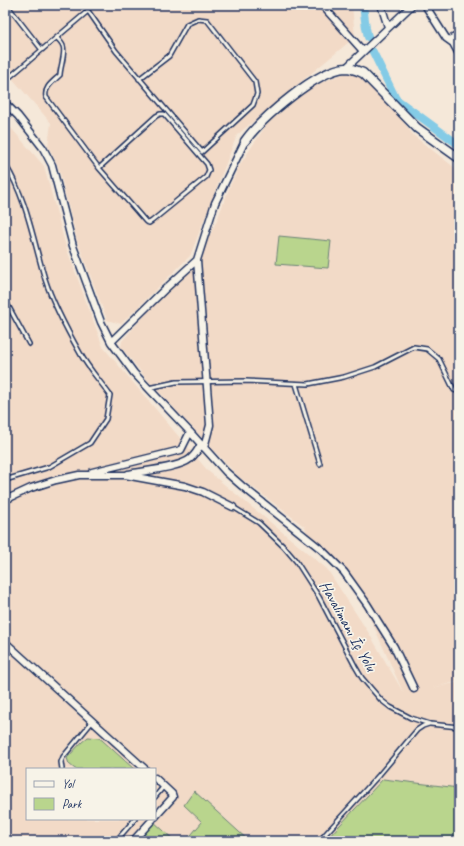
<svg xmlns="http://www.w3.org/2000/svg" width="464" height="846" font-family="Caveat,sans-serif">
	<rect width="100%" height="100%" fill="#f5e8d9"/>
	<filter id="ink" filterUnits="userSpaceOnUse"><feTurbulence type="fractalNoise" baseFrequency=".025" numOctaves="2"/><feDisplacementMap in="SourceGraphic" scale="8" xChannelSelector="R" yChannelSelector="G"/><feConvolveMatrix kernelMatrix="1 2 1 2 8 2 1 2 1" color-interpolation-filters="sRGB"/></filter>
	<g filter="url(#ink)">
		<path fill="#f2dac7" fill-rule="evenodd" d="M5 5H352L355 37 237 135 190 256 121 324 107 320 77 240 58 165 48 146 51 123 5 70Z
			M345 73 355 75 366 79 392 107 414 136 459 171V681L432 688 459 682V841H5V121L44 166 66 247 103 347 208 471 327 569 370 635 403 692 371 620 351 587 329 560 310 544 305 527 238 476 146 378 121 347 122 341 203 250 217 220 230 186 241 163 267 124 301 95 320 83ZM27 769H155V819H27Z"/>
		<path fill="#b9d58d" stroke="#6a8276" d="M279 236 331 241 328 268 276 264Z
			M88 737 99 738 102 740 134 769H75L69 764 67 758 82 742Z
			M383 779 459 788V841H325Z
			M194 791 249 841H186L202 822 184 805Z
			M153 821 175 841H136Z"/>
		<g fill="none" stroke-linecap="round" stroke-linejoin="round">
			<path stroke="#84cbe6" stroke-width="8" d="M363 5 366 28 368 37
				M373 52 396 99 459 145"/>
			<g stroke="#1b2f5e" stroke-width="6">
				<path id="service" d="M7 5 42 50
					M84 5 116 51 202 152 253 105 257 94 255 82 207 20 198 19 187 24 169 56 139 79
					M57 38C59 40 62 43 63 46 66 52 60 68 60 75 53 82 44 87 46 97L99 168 146 222 149 223 152 221 206 177 209 170 207 164 164 114H160L156 116 99 168
					M5 81 88 11
					M5 164C27 199 33 240 45 279 53 304 67 330 80 353 88 368 100 381 110 395L106 419 90 443 49 467 5 480
					M5 300 29 344
					M296 384 320 464
					M148 388 176 382 246 381 308 384 344 377 375 367 414 347 427 349 439 359 454 390 459 392
					M233 507 259 523 284 547 296 561 319 597 355 666 362 678 381 700 390 707 411 718 430 724 459 727
					M62 769 61 762 63 757 92 722
					M155 797 164 786
					M116 841 135 819
					M319 841 379 775 417 730 423 726 429 724"/>
			</g>
			<g stroke="#1b2f5e" stroke-width="9">
				<path id="minor" d="M322 5 363 51
					M381 5 388 27
					M425 5 446 38 453 43 459 54
					M449 40 459 35
					M346 68 412 5
					M5 103 18 116 43 148 52 165 73 246 101 322 111 342
					M245 141 215 203 197 260 164 290 111 342 134 373 190 432 226 472 242 486 322 550 344 572 367 604 394 647 414 689
					M197 260 210 425 204 448
					M92 472 181 450 190 432
					M128 474C143 471 179 468 190 459 195 455 198 450 201 444
					M5 500 31 488 56 480 79 475H125L185 486 203 492 233 507
					M5 642 145 769
					M155 778 172 794 173 797 155 817
					M133 841 153 819"/>
			</g>
			<g stroke="#1b2f5e" stroke-width="11">
				<path id="tertiary" d="M245 141C261 119 318 69 346 68 352 68 358 71 363 73L417 128 459 158"/>
			</g>
			<use href="#service" stroke="#f7f3e8" stroke-width="3"/>
			<use href="#minor" stroke="#f7f3e8" stroke-width="6"/>
			<use href="#tertiary" stroke="#f7f3e8" stroke-width="8"/>
		</g>
	</g>
	<g text-anchor="middle" dominant-baseline="central" stroke-width="3.5" stroke-linejoin="round" paint-order="stroke">
		<g font-size="16" fill="#1b2f5e" stroke="#f7f3e8">
			<text transform="translate(348 626) rotate(61)">Havalimanı İç Yolu</text>
		</g>
	</g>
	<rect width="464" height="846" fill="none" stroke="#f7f3e8" stroke-width="20"/>
	<rect x="10" y="10" width="444" height="826" fill="none" stroke="#1b2f5e" stroke-width="1.5" filter="url(#ink)"/>
	<rect x="26" y="768" width="130" height="52" fill="#f7f3e8" stroke="#9fa5b1"/>
	<rect x="34" y="781" width="20" height="6" fill="#f7f3e8" stroke="#9fa5b1"/>
	<text x="62" y="788" font-size="12" fill="#1b2f5e">Yol</text>
	<rect x="34" y="798" width="20" height="12" fill="#b9d58d" stroke="#9fa5b1"/>
	<text x="62" y="808" font-size="12" fill="#1b2f5e">Park</text>
</svg>
